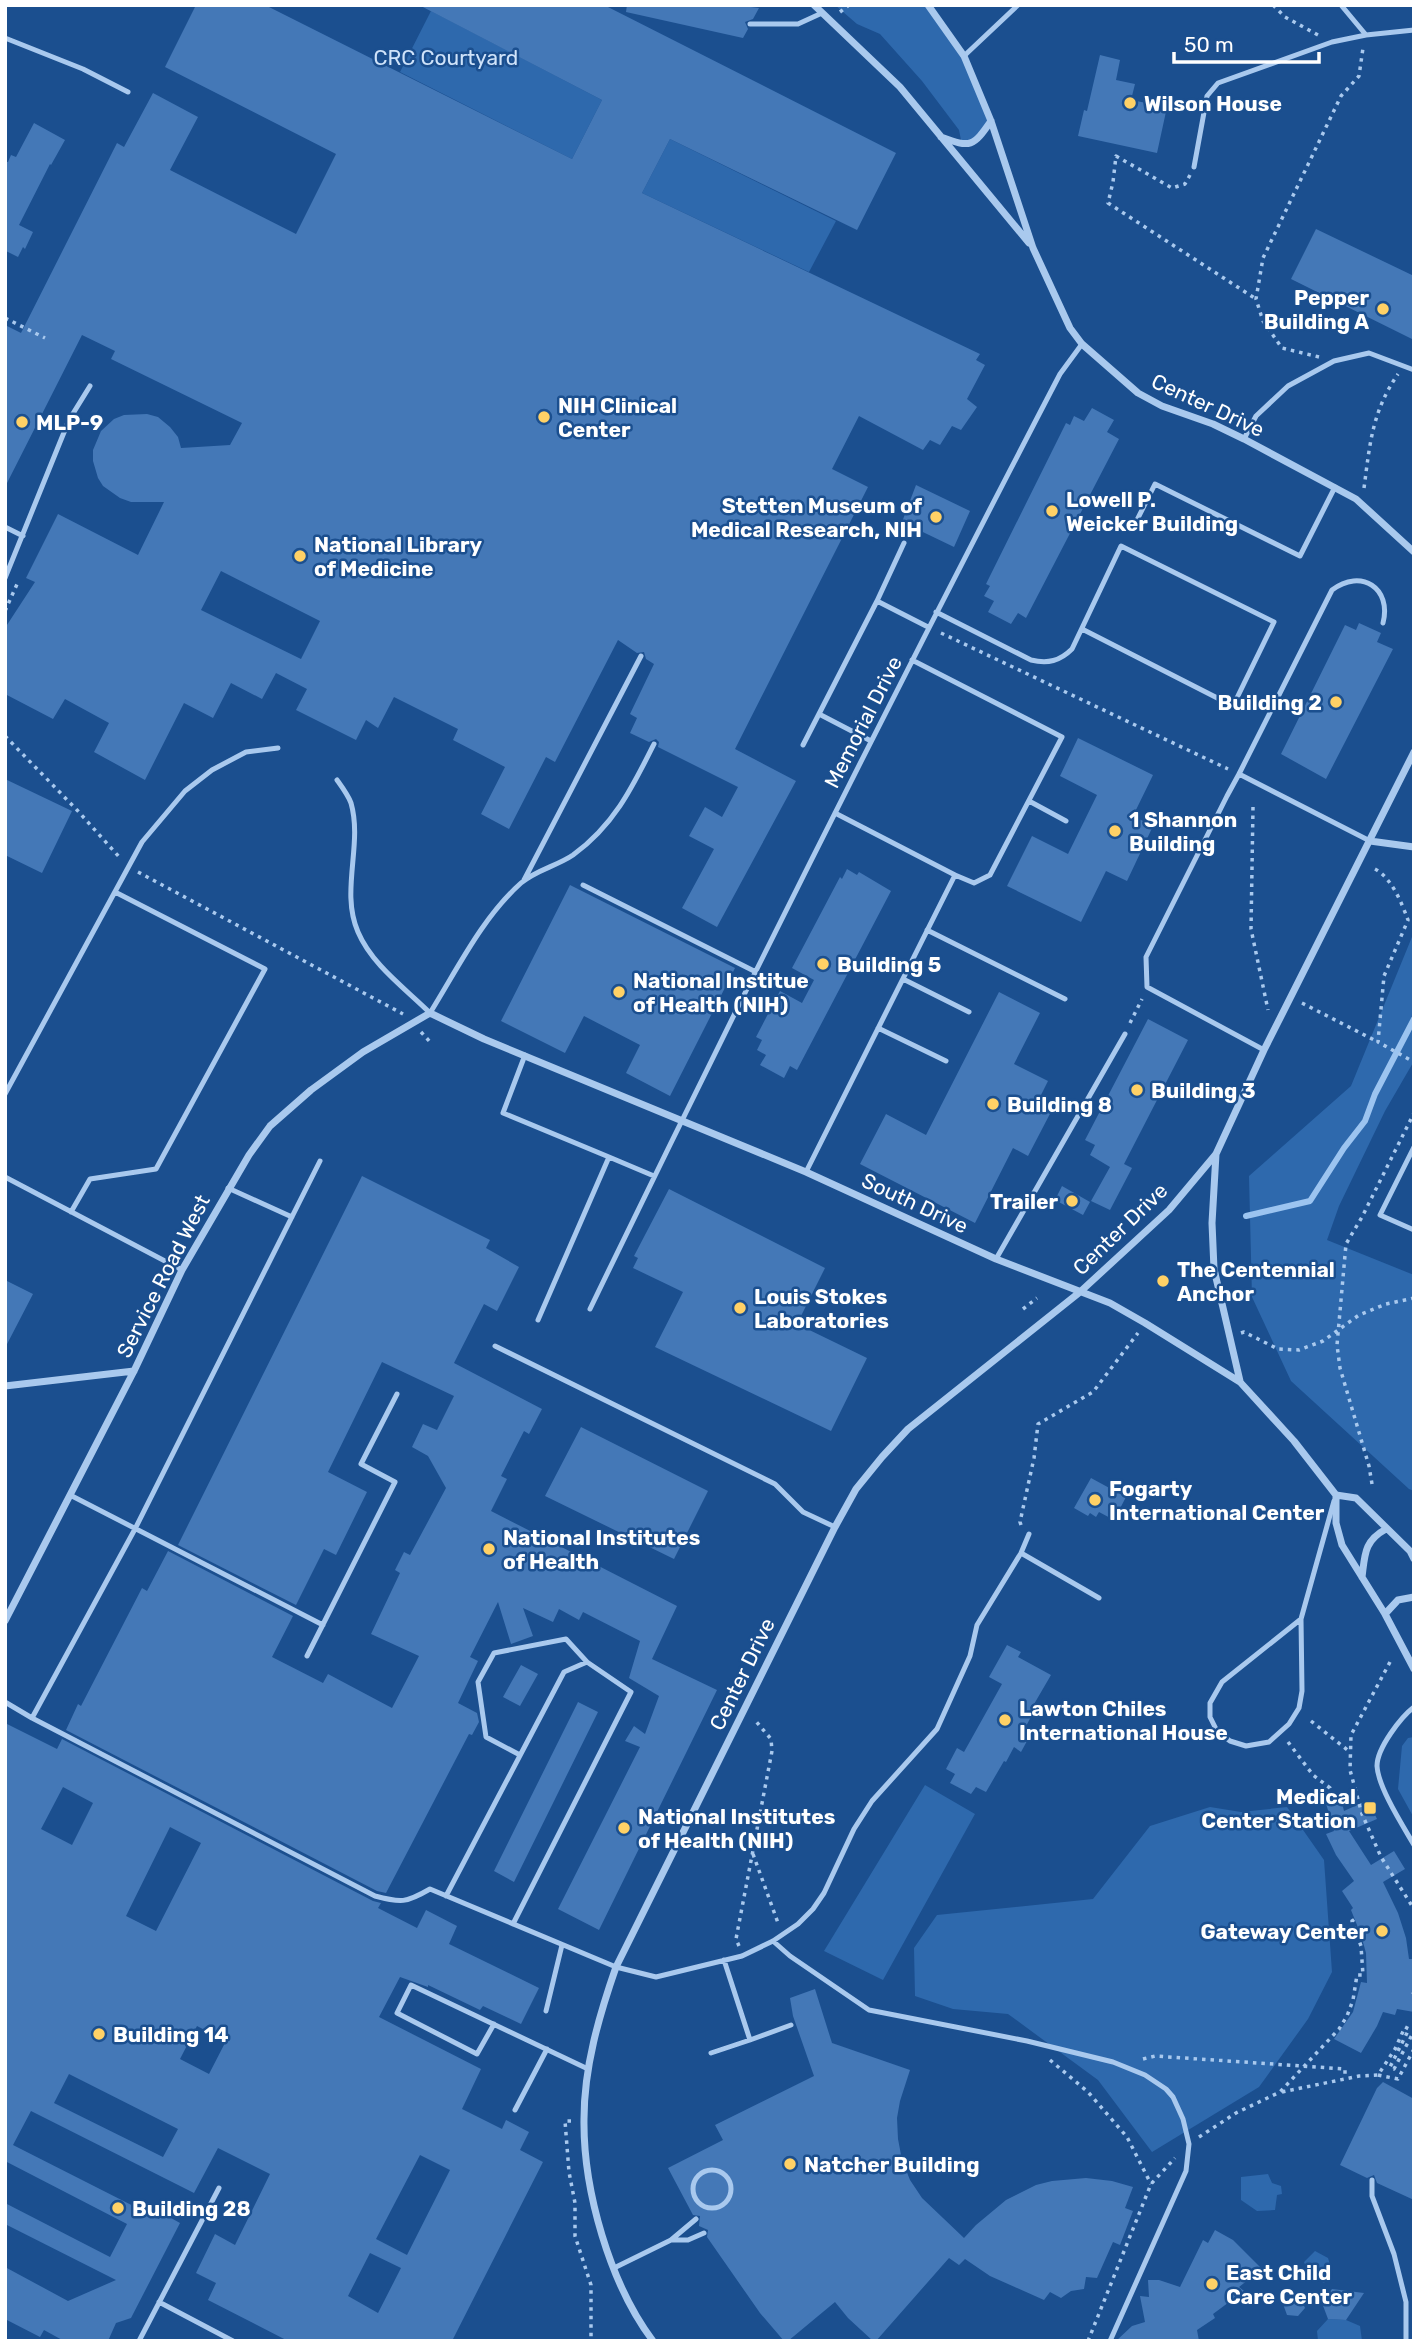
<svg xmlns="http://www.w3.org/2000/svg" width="1419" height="2346" font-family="Rubik,sans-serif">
	<rect width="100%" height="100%" fill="#1b4f8f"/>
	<path fill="#2e69ad" d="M835 5H928L964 56 991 121 977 141 962 145 959 130 922 81 880 34 857 24Z
		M431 11 602 100 572 159 400 72Z
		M670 139 836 221 809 272 642 193Z
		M1414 932V1061L1385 1111 1339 1206 1327 1240 1414 1275V1491L1409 1489 1291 1381 1252 1297 1249 1176 1351 1086Z
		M1414 1737V1818L1398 1789 1402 1746 1408 1738Z
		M925 1785 975 1814 883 1980 824 1951Z
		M1210 1807 1241 1812 1287 1807 1324 1860 1332 1972 1308 2019 1259 2087 1152 2152 1098 2080 1008 2014 953 2009 915 1996 914 1948 937 1915 1093 1899 1150 1826Z
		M1268 2174 1272 2183 1281 2186 1282 2194 1277 2195 1275 2210 1257 2211 1241 2200V2177Z
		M1315 2251 1328 2258 1332 2271 1324 2283 1309 2275 1304 2262Z
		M1328 2319 1346 2320 1360 2326 1362 2341H1318L1317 2331Z"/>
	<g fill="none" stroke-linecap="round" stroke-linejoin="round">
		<path stroke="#9cc4f0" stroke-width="6" d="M1246 1216 1310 1201 1344 1148 1365 1121 1375 1094 1414 1019"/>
	</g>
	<path fill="#4478b7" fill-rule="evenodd" d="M196 5H265L572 159 602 100 419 5H604L896 153 857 230 670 139 642 193 980 354 976 360 985 365 967 399 977 407 961 430 952 426 940 445 930 440 923 450 859 416 832 469 868 487 735 749 796 781 717 927 682 908 714 849 689 836 705 807 722 817 738 787 658 747 659 742 656 739 649 742 630 733 637 718 630 714 654 664 646 659 644 652 637 653 618 640 555 762 546 757 509 829 481 814 505 767 453 740 458 729 394 697 378 728 366 720 356 740 296 710 307 689 276 673 262 699 231 683 213 718 184 703 145 780 94 752 109 723 65 699 53 719 5 694V628L35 582 26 578 58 514 138 555 164 502H131L120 498 103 486 98 478 93 461V450L101 431 114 419 124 415 147 414 158 417 170 427 178 437 181 448 230 445 242 423 111 359 115 351 82 335 5 487V325L21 333 117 143 124 147 153 93 198 117 170 170 296 234 336 154 165 67ZM221 571 320 621 301 659 201 610Z
		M627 5H735L759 8 753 19 745 22 748 29 743 38 626 12Z
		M1100 55 1120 60 1116 80 1135 84 1131 100 1167 107 1157 153 1078 136 1084 110 1087 111Z
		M34 123 65 140 51 165 50 164 19 225 33 232 25 249 23 247 18 257 6 251 5 253V162H8L11 155 16 157Z
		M1316 229 1414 276V340L1291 279Z
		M1092 408 1114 420 1107 432 1119 439 1026 618 1018 613 1011 624 988 612 994 601 984 596 990 586 986 584 1066 423 1070 425 1074 416 1084 421Z
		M916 485 970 511 954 547 902 522Z
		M1359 623 1381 633 1377 642 1393 649 1326 779 1281 754 1345 625 1356 630Z
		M1078 738 1153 775 1133 816 1153 826 1127 881 1106 871 1081 922 1007 886 1032 836 1068 854 1097 795 1060 776Z
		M5 779 72 811 42 873 5 855Z
		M847 869 857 875 859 872 891 891 797 1070 790 1066 784 1078 760 1065 766 1055 757 1050 762 1040 756 1037 780 991 802 1003 814 980 792 968 840 877 842 879Z
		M570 885 735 968 670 1096 626 1073 640 1045 584 1016 565 1053 501 1021Z
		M999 992 1040 1013 1014 1064 1048 1081 1038 1101 1053 1108 1028 1156 1013 1148 975 1223 860 1164 886 1114 926 1135Z
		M1148 1019 1188 1040 1124 1164 1132 1168 1110 1210 1091 1201 1110 1167 1090 1155 1095 1145 1085 1140Z
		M362 1176 490 1240 486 1248 519 1267 497 1311 484 1304 454 1363 542 1409 529 1434 524 1431 501 1476 507 1479 491 1511 677 1606 652 1659 717 1690 599 1930 558 1909 640 1747 625 1741 634 1726 645 1734 659 1696 629 1678 640 1641 583 1612 579 1620 559 1609 553 1622 523 1608 533 1636 511 1644 498 1602 470 1657 478 1661 458 1703 477 1713 479 1722 472 1735 469 1734 386 1893 377 1891 66 1730 78 1704 81 1706 142 1588 147 1591 168 1551 293 1616 272 1657 323 1683 328 1674 392 1708 419 1656 371 1634 400 1573 395 1570 404 1552 410 1555 446 1488 428 1456 412 1447 423 1424 437 1430 454 1396 382 1362 328 1472 367 1492 336 1555 324 1549 296 1605 178 1545Z
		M1062 1186 1090 1202 1083 1215 1055 1200Z
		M669 1189 825 1268 797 1324 867 1358 831 1431 655 1347 683 1292 633 1268 638 1258 634 1256Z
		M5 1280 33 1294 5 1348Z
		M581 1427 708 1491 674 1559 545 1496Z
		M1091 1478 1126 1497 1114 1520 1099 1512 1096 1517 1090 1513 1088 1516 1074 1508Z
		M1007 1645 1021 1652 1018 1657 1051 1675 1030 1711 1033 1713 1025 1728 1032 1732 1021 1752 1014 1747 1006 1762 1004 1761 986 1792 976 1787 971 1794 950 1783 955 1774 946 1769 957 1748 964 1752 1002 1684 989 1677Z
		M521 1665 538 1674 520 1706 503 1697Z
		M578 1702 598 1712 514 1882 494 1871Z
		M5 1723 57 1749 62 1739 373 1901 381 1903 378 1908 417 1928 426 1910 457 1926 449 1944 539 1988 521 2024 483 2006 480 2010 428 1985V1987L400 1977 379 2017 481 2069 462 2109 502 2129 506 2120 529 2132 520 2150 543 2162 452 2341H288L208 2300 216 2283 196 2273 215 2234 235 2245 270 2174 218 2148 194 2193 31 2111 13 2145 159 2219 162 2213 180 2223 131 2318 116 2323 108 2341H64L44 2330 40 2337 5 2319V2267L68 2301 116 2280 5 2224V2203L110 2257 127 2224 5 2161ZM63 1787 93 1803 72 1845 41 1829ZM170 1827 201 1843 156 1931 126 1916ZM197 2026 226 2041 209 2074 180 2059ZM69 2074 178 2129 163 2157 54 2103ZM420 2155 450 2170 407 2255 376 2239ZM370 2253 401 2268 378 2313 348 2296Z
		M1331 1798 1335 1805 1342 1803 1344 1811 1368 1800 1377 1819 1349 1831 1371 1865 1394 1851 1405 1869 1383 1882 1398 1913 1406 1938 1409 1959H1414V2012L1397 2009 1395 2015 1383 2012 1377 2026 1361 2053 1334 2039 1353 2012 1361 1982 1367 1983 1366 1953 1361 1935 1351 1910 1353 1908 1342 1891 1354 1881 1336 1855 1326 1834 1334 1831 1325 1800Z
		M815 1989 832 2043 910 2070 900 2101 897 2118 898 2139 902 2160 910 2180 922 2198 964 2238 976 2225 1006 2200 1036 2185 1052 2181 1086 2178 1112 2181 1133 2187 1125 2208 1133 2211 1120 2245 1113 2242 1097 2278 1086 2277 1084 2289 1071 2291 1061 2298 1050 2292 1044 2300 990 2276 965 2259 959 2265 949 2258 876 2341H873L848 2318 835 2302 788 2341H784L760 2313 707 2237 708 2230 699 2226 700 2216 693 2215 668 2168 723 2140 715 2125 814 2076 793 2016 790 1998Z
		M1383 2082 1414 2099V2200L1377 2183 1374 2175 1367 2178 1340 2165 1377 2088Z
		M1215 2230 1233 2240 1262 2269 1239 2287 1244 2291 1213 2314 1215 2318 1197 2330 1199 2341H1116L1132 2326 1145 2322 1140 2296 1149 2297 1148 2280H1159L1180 2287 1203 2240 1208 2243Z
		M1332 2289 1364 2293 1346 2320 1328 2319 1322 2303Z
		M1290 2295 1300 2296 1305 2308 1298 2316 1287 2315 1283 2304Z"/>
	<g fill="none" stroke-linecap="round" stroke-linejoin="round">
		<path stroke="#a9c9ee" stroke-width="3.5" stroke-dasharray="3.5 5" stroke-linecap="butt" d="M1273 5 1285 17 1318 35
			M840 12 849 5
			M1190 175 1185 184 1172 188 1116 156 1113 182 1108 203 1256 299
			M5 318 45 338
			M1319 357 1282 348 1263 321 1256 299 1263 258 1341 96 1359 76 1363 48
			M1364 488C1370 443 1372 412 1398 374
			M5 611 18 582
			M941 633 1228 769
			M5 736 77 810 121 859
			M1253 807 1251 929 1268 1010
			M1375 869C1392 878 1402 904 1408 920L1384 976 1378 1042 1414 1062
			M138 872 403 1014
			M1302 1003 1378 1042
			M1130 1023 1142 999
			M421 1032 432 1044
			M1023 1309 1037 1298
			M1241 1333 1244 1332 1278 1349 1299 1350 1323 1341 1359 1315 1386 1304 1414 1298
			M1372 1484 1369 1466 1340 1368 1337 1345 1346 1244 1362 1217 1414 1113
			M1021 1525 1020 1522 1034 1458 1038 1424 1093 1392 1138 1333
			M1390 1662 1351 1735 1350 1770 1362 1814 1381 1857 1414 1909
			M1311 1721 1350 1752
			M1288 1742 1313 1775 1330 1788 1335 1805
			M753 1854 778 1923
			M739 1946 736 1939 772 1751 771 1739 754 1719
			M1412 1992 1414 1993
			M1143 2059 1155 2056 1345 2069V2078
			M1050 2060 1088 2092 1127 2137 1151 2184
			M1378 2075 1398 2079 1414 2049
			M1282 2092 1359 2076 1378 2075 1395 2049 1405 2027 1409 2029 1390 2067 1394 2069 1414 2031
			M571 2121H565L569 2172 575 2203V2236L591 2285V2341
			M1199 2137 1236 2113 1280 2092 1339 2029 1347 2016 1353 2000 1357 1975H1363L1361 1946 1352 1921 1355 1919
			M1088 2341 1151 2184 1175 2158"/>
		<path stroke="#a9c9ee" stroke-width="5" d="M1341 5 1366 35 1414 30
			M750 24H798L822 13
			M5 38 83 69 128 92
			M964 56 1018 5
			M1194 167 1207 96 1218 83 1332 42 1366 35
			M1244 439 1256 416 1288 386 1334 361 1369 353 1414 370
			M5 527 23 536
			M1132 530 1155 484 1300 556 1335 487
			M904 543 877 601 928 627
			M5 578 69 420 90 386
			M936 612 1031 660C1048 664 1060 661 1072 649L1121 546 1274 622 1233 706 1082 629
			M912 660 1062 737 990 875 974 883 955 875
			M819 714 871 741
			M803 745 877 601
			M1239 774 1332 590C1361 568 1392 588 1383 623
			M337 780C342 787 348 795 351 803 363 845 340 891 358 932 372 965 406 989 430 1013 458 968 482 918 521 883 536 870 557 866 573 855 614 825 632 788 654 744
			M1029 801 1066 821
			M524 880 641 656
			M583 885 756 972
			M927 930 1065 999
			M903 979 969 1012
			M878 1028 946 1061
			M1264 1050 1147 987 1146 957 1227 796 1239 774 1370 841
			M525 1055 503 1113 609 1157 538 1320
			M5 1094 142 842 185 791 212 770 246 752 278 748
			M1414 1147 1380 1215 1414 1230
			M609 1157 654 1176
			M806 1172 955 875 835 813
			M5 1177 182 1270
			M228 1188 292 1217
			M71 1212 90 1179 156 1169 265 969 115 892
			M996 1259 1125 1034
			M590 1309C742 995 899 683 1060 374L1082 344
			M495 1346 775 1484 803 1512 835 1527
			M70 1495 323 1625
			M1021 1553 1099 1598
			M1301 1619 1222 1682 1210 1703V1717L1217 1731 1230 1741 1246 1746 1269 1742 1289 1724 1299 1708 1302 1691 1301 1619 1334 1501
			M307 1656 395 1482 361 1464 397 1394
			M5 1702 32 1718 375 1896C401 1903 406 1903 430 1889L616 1967 656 1977 742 1956 773 1941 798 1924 813 1909 824 1893 854 1829 872 1801 937 1729 970 1656 977 1625 1021 1553 1029 1534
			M1414 1707C1401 1717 1377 1748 1377 1766 1378 1787 1403 1826 1414 1845
			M32 1718 135 1529 320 1161
			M520 1755 486 1737 478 1682 494 1653 566 1639 587 1662
			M446 1896 564 1672 587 1662 631 1692 513 1924
			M773 1941 790 1956 869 2010 1027 2041 1113 2062 1145 2075 1166 2089 1173 2097 1183 2119 1189 2144 1186 2171 1110 2341
			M546 2011 562 1945
			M494 2024 477 2054 397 2013 411 1985 588 2069
			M750 2040 791 2025
			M711 2053 750 2040 724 1960
			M515 2110 547 2049
			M693 2189a19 19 0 1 1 38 0a19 19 0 1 1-38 0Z
			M1372 2180V2196L1394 2254 1406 2302V2341
			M671 2240H688L704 2233
			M614 2268 671 2240 696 2219
			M159 2302 233 2341
			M139 2341 219 2188"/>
		<path stroke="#a9c9ee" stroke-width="7" d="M814 5 900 87 1029 243
			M928 5 964 56 991 121 1033 248 1070 328 1082 344 1138 393 1162 406 1213 424 1244 439 1356 499 1414 552
			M941 137C971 148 973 147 991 121
			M1370 841 1414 847
			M1216 1154 1212 1223 1214 1269 1240 1381
			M5 1386 134 1371
			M1336 1495 1356 1498 1410 1551 1414 1559
			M1362 1577C1365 1554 1364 1541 1386 1529
			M1385 1614 1398 1600 1414 1597
			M5 1621 134 1371 182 1270 249 1155 270 1126 311 1090 363 1052 430 1013 484 1039 806 1172 996 1259 1110 1303 1145 1323 1240 1382 1294 1441 1336 1495V1523L1342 1545 1385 1614 1414 1669
			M653 2341C610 2284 583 2190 584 2119 584 2067 599 2016 616 1967L835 1527 856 1489 882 1457 908 1429 1080 1292 1169 1210 1216 1154 1264 1050 1414 752"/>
	</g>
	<g fill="#ffd166" stroke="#1b4f8f" stroke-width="2.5">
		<circle cx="1130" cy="103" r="7"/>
		<circle cx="1383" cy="309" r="7"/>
		<circle cx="544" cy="417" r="7"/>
		<circle cx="22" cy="422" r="7"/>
		<circle cx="1052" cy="511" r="7"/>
		<circle cx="936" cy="517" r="7"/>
		<circle cx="300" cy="556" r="7"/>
		<circle cx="1336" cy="702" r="7"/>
		<circle cx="1115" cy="831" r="7"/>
		<circle cx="823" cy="964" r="7"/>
		<circle cx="619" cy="992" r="7"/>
		<circle cx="1137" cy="1090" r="7"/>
		<circle cx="993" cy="1104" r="7"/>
		<circle cx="1072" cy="1201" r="7"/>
		<circle cx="1163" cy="1281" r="7"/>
		<circle cx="740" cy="1308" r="7"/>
		<circle cx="1095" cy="1500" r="7"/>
		<circle cx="489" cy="1549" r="7"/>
		<circle cx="1005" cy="1720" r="7"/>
		<rect x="1363" y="1801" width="14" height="14" rx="3.5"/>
		<circle cx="624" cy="1828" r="7"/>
		<circle cx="1382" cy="1931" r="7"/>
		<circle cx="99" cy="2034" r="7"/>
		<circle cx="790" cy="2164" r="7"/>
		<circle cx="118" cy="2208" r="7"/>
		<circle cx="1212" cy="2284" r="7"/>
	</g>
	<g text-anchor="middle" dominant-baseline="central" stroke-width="5" stroke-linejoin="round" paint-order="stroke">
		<g font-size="21" fill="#cfe3fa" stroke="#1b4f8f">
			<text x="446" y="57">CRC Courtyard</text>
		</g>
		<g font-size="21" font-weight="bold" fill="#fff" stroke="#1b4f8f" text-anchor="start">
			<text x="1144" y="103">Wilson House</text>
			<text x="1369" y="297" text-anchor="end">Pepper<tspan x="1369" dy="24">Building A</tspan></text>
			<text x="558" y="405">NIH Clinical<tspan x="558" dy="24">Center</tspan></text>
			<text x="36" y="422">MLP-9</text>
			<text x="1066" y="499">Lowell P.<tspan x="1066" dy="24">Weicker Building</tspan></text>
			<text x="922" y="505" text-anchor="end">Stetten Museum of<tspan x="922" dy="24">Medical Research, NIH</tspan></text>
			<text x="314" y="544">National Library<tspan x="314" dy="24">of Medicine</tspan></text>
			<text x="1322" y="702" text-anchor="end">Building 2</text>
			<text x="1129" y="819">1 Shannon<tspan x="1129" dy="24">Building</tspan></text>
			<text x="837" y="964">Building 5</text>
			<text x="633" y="980">National Institue<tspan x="633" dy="24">of Health (NIH)</tspan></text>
			<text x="1151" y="1090">Building 3</text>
			<text x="1007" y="1104">Building 8</text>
			<text x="1058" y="1201" text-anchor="end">Trailer</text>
			<text x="1177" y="1269">The Centennial<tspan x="1177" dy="24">Anchor</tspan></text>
			<text x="754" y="1296">Louis Stokes<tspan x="754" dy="24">Laboratories</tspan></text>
			<text x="1109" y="1488">Fogarty<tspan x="1109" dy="24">International Center</tspan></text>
			<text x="503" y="1537">National Institutes<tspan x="503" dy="24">of Health</tspan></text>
			<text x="1019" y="1708">Lawton Chiles<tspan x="1019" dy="24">International House</tspan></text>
			<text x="1356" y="1796" text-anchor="end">Medical<tspan x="1356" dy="24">Center Station</tspan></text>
			<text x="638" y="1816">National Institutes<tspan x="638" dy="24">of Health (NIH)</tspan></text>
			<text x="1368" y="1931" text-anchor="end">Gateway Center</text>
			<text x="113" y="2034">Building 14</text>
			<text x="804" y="2164">Natcher Building</text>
			<text x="132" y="2208">Building 28</text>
			<text x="1226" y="2272">East Child<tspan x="1226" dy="24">Care Center</tspan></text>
		</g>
		<g font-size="21" fill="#fff" stroke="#1b4f8f">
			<text transform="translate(1208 405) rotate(25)">Center Drive</text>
			<text transform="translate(863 722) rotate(-63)">Memorial Drive</text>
			<text transform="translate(915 1203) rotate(25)">South Drive</text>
			<text transform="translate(1120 1229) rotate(-44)">Center Drive</text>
			<text transform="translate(163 1276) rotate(-63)">Service Road West</text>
			<text transform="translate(742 1674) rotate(-64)">Center Drive</text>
		</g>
	</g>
	<rect width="1419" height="2346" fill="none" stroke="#ffffff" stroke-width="14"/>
	<path d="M1174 52v10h145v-10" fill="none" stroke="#ffffff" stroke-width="3.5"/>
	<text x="1184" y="52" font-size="21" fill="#ffffff" stroke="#1b4f8f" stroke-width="5" paint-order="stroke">50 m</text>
</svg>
